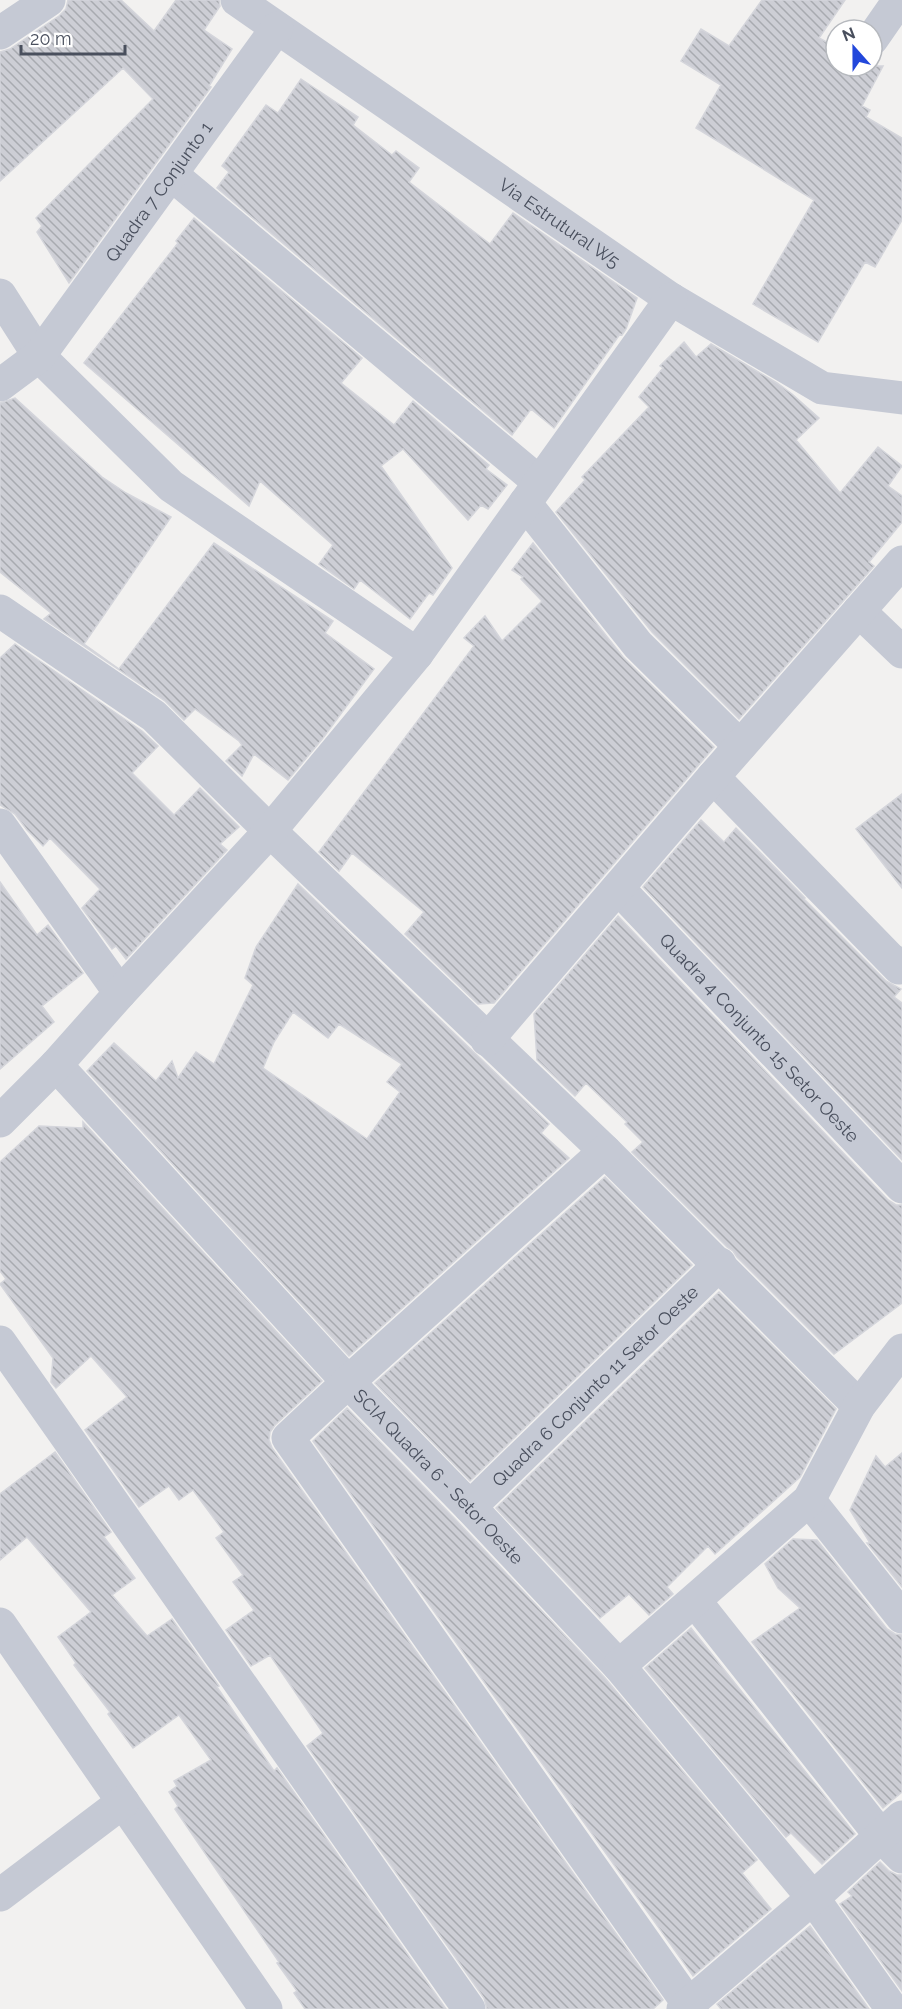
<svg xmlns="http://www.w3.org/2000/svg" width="902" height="2009" font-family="Raleway,sans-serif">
	<defs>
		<pattern id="building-back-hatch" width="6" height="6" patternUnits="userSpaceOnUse" patternTransform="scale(1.5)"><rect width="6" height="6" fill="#cdced5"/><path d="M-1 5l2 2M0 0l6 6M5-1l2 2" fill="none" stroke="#a8aab0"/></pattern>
	</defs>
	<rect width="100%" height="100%" fill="#f2f1f0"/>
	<path fill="url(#building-back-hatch)" stroke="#d4d5db" stroke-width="1.5" fill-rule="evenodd" d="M68 0H121L154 31 176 0H219L220 6 204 30 232 49 209 86 211 87 69 283 37 232 42 226 36 218 153 99 123 68 0 181V52L10 49 59 16 66 9Z
		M762 0H845L819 38 836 47V66H883L862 106 870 110 866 117 902 138V220L875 267 865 262 818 342 753 304 814 200 696 128 721 85 681 61 701 29 729 46Z
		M301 79 358 117 353 125 392 155 396 151 419 168 409 182 490 244 513 213 637 298 626 329 622 335 620 334 554 428 531 409 512 435 217 188 229 172 222 166 266 105 278 113Z
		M194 218 362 358 341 383 394 425 413 401 489 465 486 469 507 485 488 509 481 505 468 520 403 449 381 466 452 568 433 595 429 593 410 619 360 580 354 589 319 564 333 545 260 481 249 506 84 363 178 243 176 241Z
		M684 342 696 357 711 344 777 383 792 394 819 418 796 440 840 493 878 447 902 466 888 486 902 496V522L869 562 874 566 739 719 652 632 556 512 585 480 582 477 649 407 639 397 663 368 660 366Z
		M15 398 102 477 126 493 171 517 84 644 119 669 214 543 333 621 325 633 374 669 323 738 288 780 254 754 242 776 226 761 242 745 239 741 195 709 184 720 165 701 44 619 51 613 0 572V403Z
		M533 543 623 657 714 747 494 1003 478 1004 405 934 424 912 352 853 339 871 319 852 474 646 464 638 485 616 502 641 542 601 521 579 523 577 512 570Z
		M15 644 142 731 158 746 132 773 174 815 200 788 239 827 220 844 227 850 126 959 116 946 112 949 82 908 100 889 50 838 43 846 27 830 15 814 0 805V658Z
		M902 794V888L856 829Z
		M701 820 724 842 736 828 805 898 804 899 886 981 901 989 894 997 902 1003V1160L643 887Z
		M0 882 37 935 48 925 83 973 42 1006 54 1022 0 1069Z
		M298 884 549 1124 541 1133 569 1158 349 1356 87 1071 114 1043 156 1081 172 1061 178 1078 196 1052 214 1064 253 985 245 978 256 947ZM293 1012 328 1038 339 1024 402 1064 387 1082 400 1092 367 1139 263 1068 274 1042Z
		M618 916 888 1200 896 1205H902V1303L834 1354 737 1257 733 1251 727 1247 632 1152 643 1142 625 1124 627 1122 586 1083 575 1096 537 1060 534 1014Z
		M83 1122 322 1381 275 1425 270 1432 269 1440 272 1448 663 2000 653 2009H487L484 1998 307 1746 323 1733 270 1655 251 1666 226 1630 254 1610 233 1582 243 1575 216 1538 224 1532 193 1490 179 1500 169 1486 139 1507 85 1430 127 1397 91 1356 56 1388 51 1382 53 1358 0 1284 6 1279 0 1271V1162L39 1126 83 1128Z
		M605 1177 692 1265 470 1481 375 1383Z
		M719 1292 836 1409 800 1477 715 1554 708 1546 667 1587 673 1594 649 1615 629 1594 600 1618 496 1508Z
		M347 1408 456 1520 605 1678 757 1860 742 1873 771 1909 693 1976 313 1441Z
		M55 1452 111 1532 104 1537 135 1578 112 1595 147 1636 172 1619 219 1686 217 1687 274 1771 277 1768 446 2009H305L294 1993 297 1991 277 1963 279 1962 175 1809 178 1806 169 1792 177 1786 174 1781 211 1760 179 1715 133 1748 108 1714 110 1712 74 1665 76 1663 58 1637 91 1612 27 1537 0 1560V1494Z
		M902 1453V1587L867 1543H870L850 1510 876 1456 885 1467Z
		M793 1539 817 1540 887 1629 895 1634 902 1635V1792L883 1808 752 1642 800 1608 778 1588 765 1564Z
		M691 1628 855 1834 822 1864 791 1833 786 1837 645 1668Z
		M880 1862 889 1871 897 1875H902V1991L840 1904 852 1896 848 1892Z
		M810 1926 869 2009H721L717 2004Z"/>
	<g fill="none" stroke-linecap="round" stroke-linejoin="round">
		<g stroke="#c5c9d4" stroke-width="33">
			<path id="s1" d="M237 0 671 299 822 388 902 398"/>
			<path d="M0 33 49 0"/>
			<path d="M872 39 899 0"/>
			<path d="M171 174 539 482"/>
			<path d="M0 295 39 356 171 486 417 654"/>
			<path id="s2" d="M0 385 39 356 277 28"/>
			<path d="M525 503 638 645 740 746"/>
			<path d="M0 611 154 716 270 831 605 1151 859 1406"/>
			<path d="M859 611 902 652"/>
			<path d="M713 777 899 968 902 963"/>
			<path d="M0 825 120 993"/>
			<path id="s3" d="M618 888 902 1187"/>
			<path d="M487 1040 713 777 902 562"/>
			<path id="s4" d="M56 1065 348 1382 470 1507 619 1666 813 1898 892 2009"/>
			<path d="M0 1121 56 1065 120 993 270 831 417 654 671 299"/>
			<path d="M605 1151 348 1382 288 1438 692 2009"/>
			<path d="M0 1342 469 2009"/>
			<path d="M809 1500 902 1617"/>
			<path id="s5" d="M470 1507 720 1264"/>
			<path d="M695 1601 881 1836 902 1857"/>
			<path d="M0 1624 266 2009"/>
			<path d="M619 1666 809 1500 859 1406 902 1350"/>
			<path d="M0 1895 123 1802"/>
			<path d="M683 2009 813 1898 902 1817"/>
		</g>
	</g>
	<g text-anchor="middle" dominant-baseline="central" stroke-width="6" stroke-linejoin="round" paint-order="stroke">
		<g font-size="18" fill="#494f5d" stroke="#fff">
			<text stroke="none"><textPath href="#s2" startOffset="252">Quadra 7 Conjunto 1</textPath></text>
			<text stroke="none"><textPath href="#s1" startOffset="392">Via Estrutural W5</textPath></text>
			<text stroke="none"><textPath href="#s3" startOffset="206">Quadra 4 Conjunto 15 Setor Oeste</textPath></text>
			<text stroke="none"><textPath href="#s5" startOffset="174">Quadra 6 Conjunto 11 Setor Oeste</textPath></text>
			<text stroke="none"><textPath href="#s4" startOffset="562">SCIA Quadra 6 - Setor Oeste</textPath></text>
		</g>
	</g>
	<g transform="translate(854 48) rotate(339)"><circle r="28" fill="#ffffff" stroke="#b6b9be" stroke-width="1.5"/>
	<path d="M0-4.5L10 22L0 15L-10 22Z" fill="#2247db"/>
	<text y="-9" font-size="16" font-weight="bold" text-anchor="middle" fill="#494f5d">N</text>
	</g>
	<path d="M21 45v9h104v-9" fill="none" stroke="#494f5d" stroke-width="3"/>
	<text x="30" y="45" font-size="18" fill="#494f5d" stroke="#ffffff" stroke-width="4.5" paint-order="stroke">20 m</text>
</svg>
